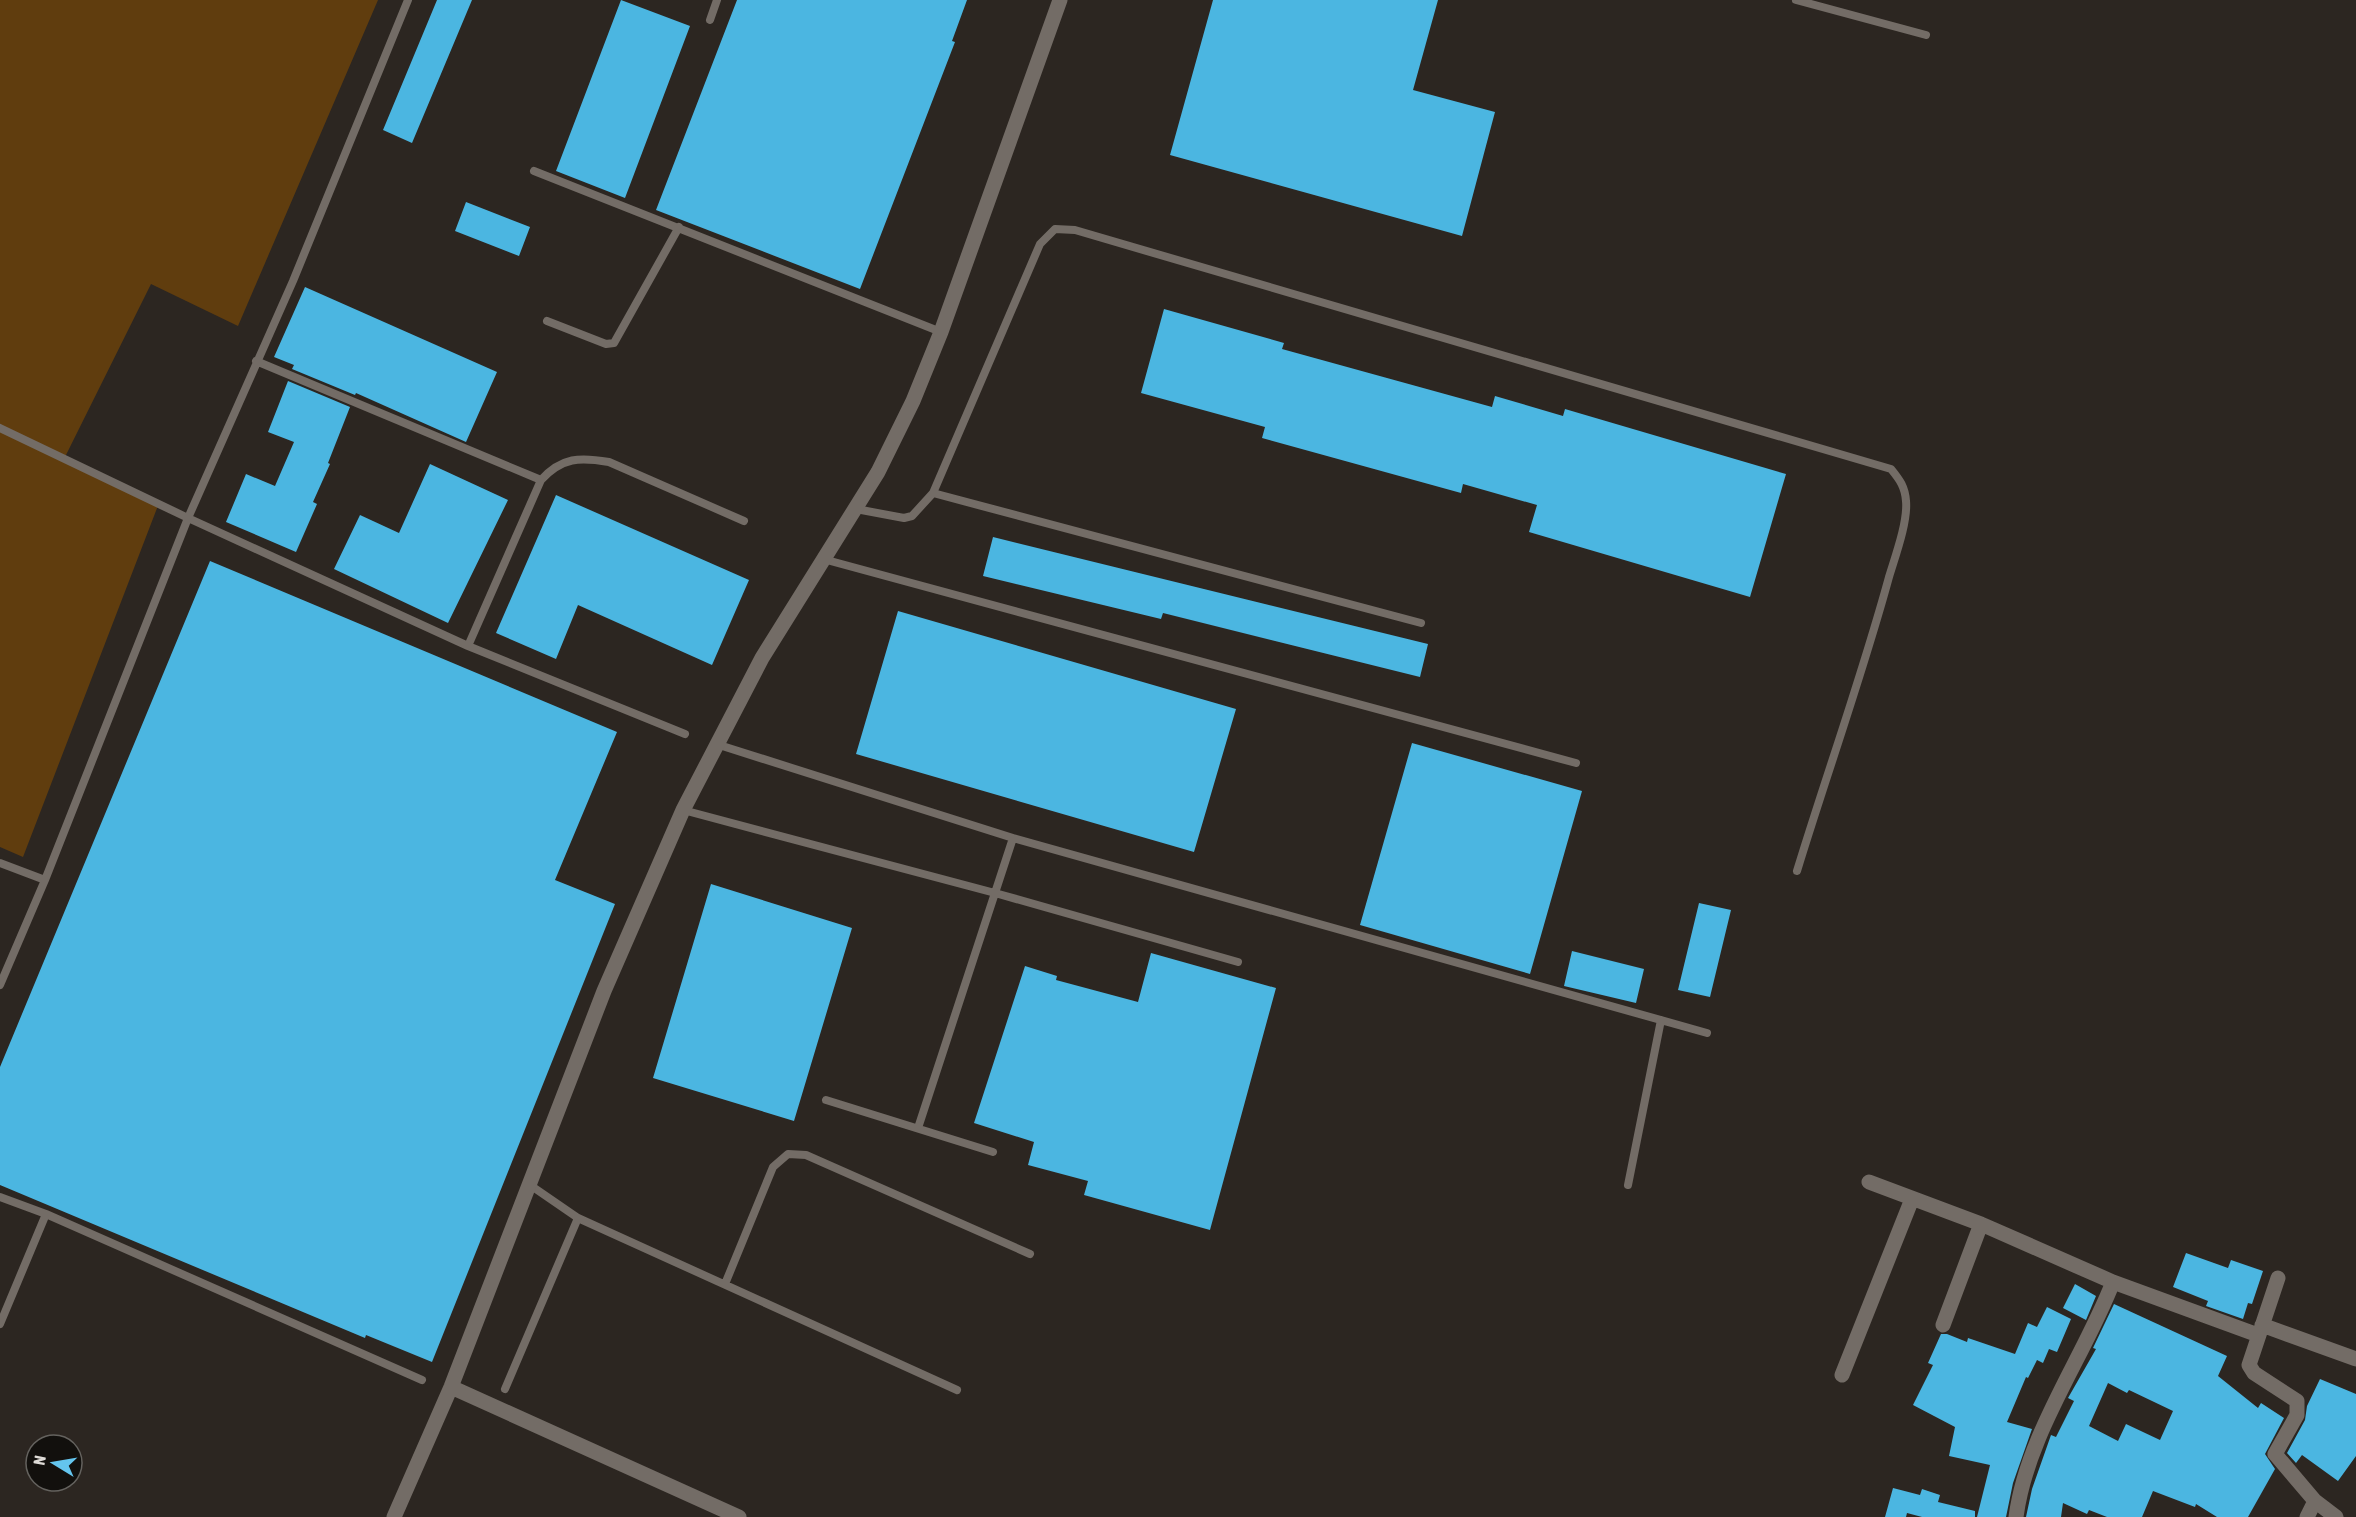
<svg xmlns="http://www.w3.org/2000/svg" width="2356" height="1517" font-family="'Asap Condensed',sans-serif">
	<rect width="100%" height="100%" fill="#2c2621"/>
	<path fill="#603d0e" d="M0 0H378L238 326 151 284 65 457 159 503 23 857 0 847Z"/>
	<path fill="#4bb6e1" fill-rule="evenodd" d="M437 0H472L412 143 383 130Z
		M621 0 690 26 625 198 556 171Z
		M737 0H967L952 41 955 42 860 289 656 210Z
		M1213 0H1438L1413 90 1495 112 1462 236 1170 155Z
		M466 202 530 227 519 256 455 231Z
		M305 287 497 372 466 442 356 393 355 395 292 369 294 365 274 357Z
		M1164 309 1284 343 1282 349 1492 407 1495 396 1563 416 1565 409 1786 474 1750 597 1529 532 1537 505 1463 484 1461 493 1262 438 1265 427 1141 393Z
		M288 381 350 407 328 463 330 464 313 502 317 504 296 552 226 522 246 474 275 486 294 442 268 432Z
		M430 464 508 500 448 623 334 569 360 515 399 533Z
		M556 495 749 580 712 665 578 605 556 659 496 633Z
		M993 537 1428 644 1420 677 1163 613 1161 619 983 576Z
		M210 561 617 732 555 880 615 904 432 1362 366 1335 365 1338 0 1185V1067Z
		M898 611 1236 709 1194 852 856 754Z
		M1412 743 1582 791 1530 974 1360 925Z
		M711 884 852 928 794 1121 653 1078Z
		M1699 903 1731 910 1710 997 1678 990Z
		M1572 951 1644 969 1636 1003 1564 986Z
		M1151 953 1276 988 1210 1230 1084 1195 1088 1181 1028 1165 1034 1142 974 1123 1025 966 1057 976 1056 980 1138 1002Z
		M2186 1253 2228 1268 2231 1260 2263 1271 2252 1304 2248 1303 2243 1319 2206 1306 2208 1301 2173 1287Z
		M2075 1284 2096 1296 2086 1320 2063 1308Z
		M2114 1304 2227 1356 2218 1376 2258 1408 2261 1403 2284 1418 2265 1454 2275 1469 2248 1517H2217L2196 1504 2195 1507 2153 1491 2142 1517H2107L2089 1510 2087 1514 2063 1503 2061 1517H2026L2032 1489 2051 1435 2056 1437 2074 1401 2068 1398 2096 1349 2093 1348ZM2108 1383 2127 1393 2129 1390 2173 1411 2160 1440 2126 1424 2118 1441 2089 1426Z
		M2047 1307 2071 1319 2057 1352 2049 1349 2043 1363 2037 1360 2028 1378 2026 1377 2007 1422 2032 1429 2013 1483 2006 1517H1977L1990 1465 1949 1456 1955 1427 1913 1405 1933 1365 1928 1363 1941 1334H1947L1967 1342 1968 1338 2015 1354 2028 1323 2037 1327Z
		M2320 1379 2356 1394V1456L2338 1481 2302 1455 2296 1463 2287 1453 2305 1420 2307 1406Z
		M1893 1488 1920 1495 1922 1489 1940 1495 1938 1502 1975 1511V1517H1922L1907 1513 1906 1517H1885Z"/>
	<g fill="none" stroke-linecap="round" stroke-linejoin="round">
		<path stroke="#736c66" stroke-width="8" d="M1796 0 1926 35
			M710 20 717 0
			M534 171 941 332
			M547 321 606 344 614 343 679 227
			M256 361 541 480 468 646
			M0 428 188 518 468 646 685 734
			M541 480C562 457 580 457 609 462L744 521
			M933 493 1421 623
			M856 509 904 518 912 516 933 493 1040 244 1055 229 1075 230 1891 469C1900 480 1905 487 1906 501 1908 522 1895 557 1889 577 1862 676 1827 773 1797 871
			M823 559 1576 763
			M716 744 1013 838 1707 1033
			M683 810 995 893 1238 962
			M0 863 45 880
			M0 985 45 880 188 518 293 281 408 0
			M826 1100 993 1152
			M918 1128 1013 838
			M530 1185 578 1218 957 1390
			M1628 1185 1661 1020
			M0 1197 46 1214 422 1380
			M725 1284 773 1167 788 1154 806 1155 1030 1254
			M0 1324 46 1214
			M505 1389 578 1218"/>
		<path stroke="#736c66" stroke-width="15" d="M1869 1182 1981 1224 2113 1282 2258 1335
			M2278 1278 2249 1365 2254 1373 2297 1401V1415L2275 1454 2315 1501
			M1943 1325 1981 1224
			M2262 1325 2356 1359
			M1842 1375 1912 1199
			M451 1387 739 1517
			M394 1517 451 1387 604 991 683 810 762 658 878 472 913 401 941 332 1060 0
			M2016 1517C2027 1434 2083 1359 2113 1282
			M2307 1517 2315 1501 2336 1517"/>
	</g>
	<g transform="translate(54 1463) rotate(281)"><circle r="28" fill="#12100d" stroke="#64625e" stroke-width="1.5"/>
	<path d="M0-4.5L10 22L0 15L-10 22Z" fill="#64c5ee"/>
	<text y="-9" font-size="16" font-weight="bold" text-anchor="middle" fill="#dfdcd8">N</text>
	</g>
</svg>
